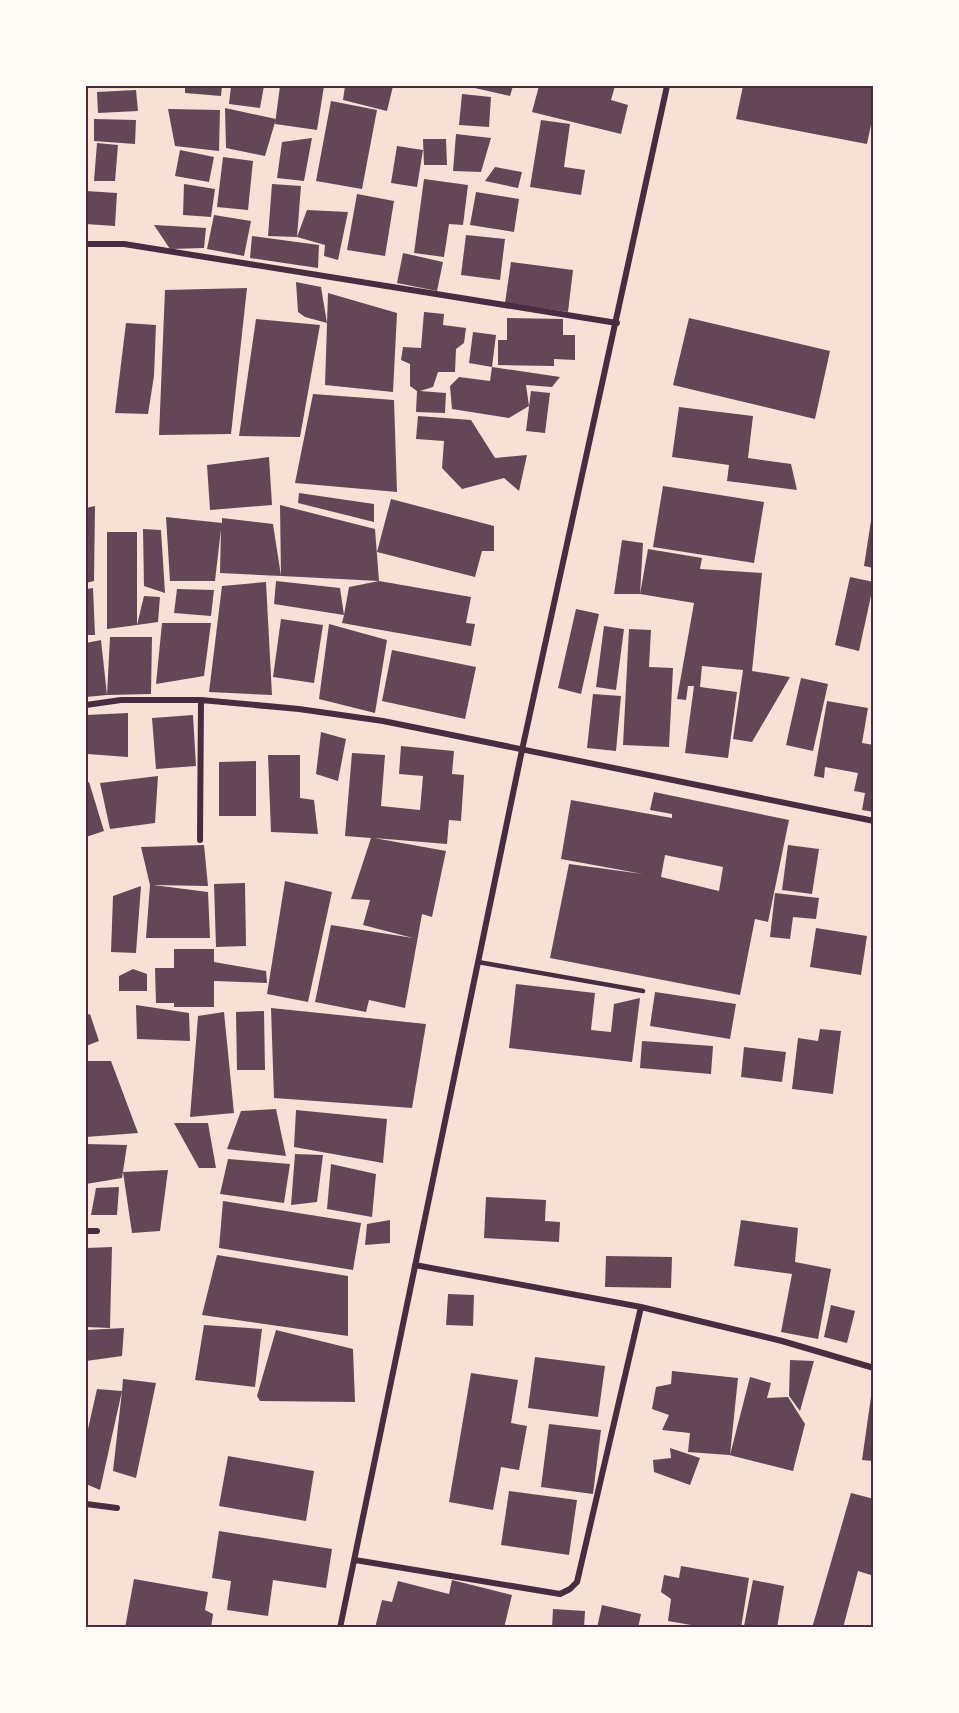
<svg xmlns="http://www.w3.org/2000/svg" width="959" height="1713" font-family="Karla,sans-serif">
	<rect width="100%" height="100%" fill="#f7e1d7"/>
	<path fill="#644757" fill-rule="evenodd" d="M185 86H222L221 96 185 93Z
		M231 86H264L260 108 229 104Z
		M280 86H324L317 130 275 124Z
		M345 86H393L387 111 343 100Z
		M466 86H513L510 96Z
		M539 86H615L611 100 628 105 621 134 532 112Z
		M743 86H874V110L867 144 736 119Z
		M136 90 138 111 98 113 97 92Z
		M462 94 491 97 489 127 459 125Z
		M331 101 377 110 362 189 316 181Z
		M225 108 276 119 265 156 226 148Z
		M168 109 220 110 219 151 175 146Z
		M94 119 136 120 135 144 94 141Z
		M541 120 570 124 564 167 585 170 581 195 530 187Z
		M456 134 491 138 481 172 453 171Z
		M312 138 304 181 277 178 282 142Z
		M423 139H446L447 165H424Z
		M97 143 118 145 115 181H94Z
		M397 146 423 150 417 187 391 183Z
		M180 150 214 157 209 182 175 176Z
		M223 157 253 161 248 210 217 207Z
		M495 167 522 172 518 188 485 181Z
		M424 179 468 185 463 225 449 224 444 257 414 253Z
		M184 184 215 189 211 217 183 215Z
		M272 184 301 186 297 237 307 210 348 212 338 260 324 256 325 245 297 237 268 236Z
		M86 191 117 193 115 226 86 224Z
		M476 192 519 199 514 232 470 225Z
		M357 194 394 201 385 256 347 250Z
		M214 215 251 221 244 256 207 249Z
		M154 225 206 228 204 248 170 249Z
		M466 235 505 239 500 280 461 275Z
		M252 236 319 245 318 268 250 258Z
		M403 253 443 262 437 291 397 283Z
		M511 262 573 270 568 312 505 303Z
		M296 282 321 287 327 323 305 317 298 312Z
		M247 288 231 434 159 435 165 290Z
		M328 293 397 313 393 392 325 385Z
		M424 312 444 314 443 325 466 328 464 343 456 349 455 372H438L433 387 420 391 446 393 445 413 416 412 417 391 410 386V364L401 360 403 347 421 348Z
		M507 318 563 319V335H575V360L554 359V366L498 365V340H507Z
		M689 318 830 351 815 419 673 385Z
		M256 319 320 325 300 437 239 436Z
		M126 323 156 325 154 376 148 414 115 413Z
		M473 332 496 335 492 367 469 363Z
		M492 367 560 377 552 387 526 385 529 406 509 418 452 409 450 386 459 377 490 381Z
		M531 391 550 393 545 433 526 431Z
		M313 394 394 400 397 492 295 483Z
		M679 407 753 416 748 458 791 464 797 490 727 481 729 465 672 457Z
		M418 416 471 420 495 458 527 455 519 491 504 478 462 489 442 468 444 441 416 439Z
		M269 457 272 505 210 510 207 465Z
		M663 486 764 502 754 563 653 547Z
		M299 493 374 504V522L298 503Z
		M391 499 494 526V551H482L475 577 377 552Z
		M280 505 375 529 379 581 281 576Z
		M95 506 94 581 86 583V508Z
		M166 517 222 523V518L273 524 281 576 220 573 221 529 215 581H170Z
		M871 521 874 522V568L864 566Z
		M143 529 161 530 165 593 144 586Z
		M107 532H137V625L107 629Z
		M622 540 643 543 640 594H614Z
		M648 549 702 558 700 569 762 573 752 671 790 677 752 742 733 739 743 670 702 666 700 687 737 692 728 758 685 753 694 686H688L686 700 677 699 694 603 640 594Z
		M850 577 874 582 859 651 835 645Z
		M276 581 340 588 344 615 349 587 379 581 471 597 466 623 475 624 471 646 342 623 344 615 274 604Z
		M266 582 272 695 209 692 222 586Z
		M93 588 95 635H86V589Z
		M177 589 214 590 211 616 174 613Z
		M144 596 160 597 158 622 137 625Z
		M576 609 599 614 581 694 558 688Z
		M281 619 323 625 314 683 273 677Z
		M162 623H211L204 676 156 684Z
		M329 624 387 640 375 713 319 699Z
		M604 626 624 629 616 690 596 687Z
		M629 629 651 630 649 667 673 668 669 747 623 745Z
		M110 637H152L151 694 107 695Z
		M101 640 107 695 86 697V643Z
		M392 650 476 667 465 719 382 701Z
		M801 678 828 684 813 751 786 745Z
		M593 694 621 696 616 751 587 748Z
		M827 701 868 708 862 743 874 745V812L862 810 865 793 854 791 858 773 825 767 824 778 814 776Z
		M128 713V757L87 754 86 715Z
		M193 715 196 766 156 769 152 718Z
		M321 732 346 739 338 781 316 774Z
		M401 746 454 751 452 774 464 775 461 821 449 820 447 844 374 838 446 851 432 917 422 914 405 1008 369 1000 366 1012 315 1002 331 925 413 938 363 925 370 900 351 899 371 838 345 836 352 753 385 755 381 806 420 810 423 776 399 774Z
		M268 755H300V798L314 800 318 834 271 832Z
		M256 761V816H219V762Z
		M158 776 155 823 110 829 100 783Z
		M89 782 104 831 86 837V783Z
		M654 792 789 820 768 922 755 919 740 995 550 958 569 864 643 874 561 859 571 800 672 818V814L650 810ZM665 855 723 867 719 891 661 877Z
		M204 845 208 886 153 885 208 892 210 938H146L150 885 141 847Z
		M788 845 819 849 812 894 782 890Z
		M285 881 332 892 308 1002 267 994Z
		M245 883 246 946 216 947 214 884Z
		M141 886 136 953 111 952 113 896Z
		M775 893 819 898 816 919 793 917 790 939 770 937Z
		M816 928 867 936 861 975 810 967Z
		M174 949H214V962L266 971 267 983 214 981V1007H174V1003H156L155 968H174Z
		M133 969 147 974V991H119V976Z
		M516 984 595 993 591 1030 611 1032 614 1004 640 998 632 1062 509 1048Z
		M655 992 736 1004 730 1039 650 1026Z
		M136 1005 189 1013 190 1041 137 1039Z
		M271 1008 426 1024 412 1108 274 1098Z
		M264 1011 265 1070H237L236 1012Z
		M224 1012 234 1113 190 1117 198 1016Z
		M90 1014 99 1041 86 1046V1015Z
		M820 1029 841 1031 833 1094 792 1089 798 1038 818 1041Z
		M642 1041 713 1046 711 1074 640 1068Z
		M744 1047 786 1052 782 1082 741 1077Z
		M86 1061H111L138 1133 86 1137Z
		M276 1109 286 1156 227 1149 241 1111Z
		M296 1110 387 1119 383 1163 294 1147Z
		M174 1123H208L216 1168H199Z
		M86 1144 127 1145 122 1178 86 1184Z
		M295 1154 323 1155 317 1202 291 1205Z
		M228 1159 290 1164 284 1203 220 1194Z
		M331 1164 376 1174 372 1217 327 1209Z
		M168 1170 160 1231 132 1233 123 1172Z
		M119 1187 117 1215H91L96 1188Z
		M486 1197 546 1200 545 1221 560 1222 559 1242 484 1238Z
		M223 1201 361 1223 353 1270 219 1248Z
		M390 1220V1243L365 1245 367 1224Z
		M741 1220 798 1228 795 1262 831 1269 818 1339 781 1332 792 1274 734 1266Z
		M112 1247 110 1328 86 1327V1248Z
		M217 1255 348 1276V1336L202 1315Z
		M606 1256 672 1257 671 1288 605 1287Z
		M448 1294 474 1295 473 1326 446 1325Z
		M831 1305 855 1311 847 1343 824 1337Z
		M204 1325 262 1329 255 1387 195 1380Z
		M124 1328 122 1356 86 1361V1330Z
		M276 1330 353 1349 355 1402 260 1401 257 1396Z
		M535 1357 605 1366 598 1417 528 1408Z
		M790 1360 814 1361 800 1411 789 1396Z
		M672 1371 738 1378 730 1455 750 1377 771 1383 767 1398 788 1397 805 1424 793 1471 729 1455 688 1452 690 1433 662 1430 669 1415 652 1409 656 1387 671 1384Z
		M471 1373 518 1380 511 1423 527 1426 519 1470 501 1467 493 1510 449 1502Z
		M123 1379 156 1383 136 1478 113 1471 122 1391 100 1490 86 1484V1438L97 1389 122 1391Z
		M872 1390H874V1461L862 1460Z
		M549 1424 601 1430 593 1494 541 1487Z
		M670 1448 700 1458 690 1485 654 1472 653 1460 671 1458Z
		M228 1456 314 1471 306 1521 219 1506Z
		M509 1491 577 1500 569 1555 501 1545Z
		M851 1493 874 1499V1576L858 1571 843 1628H812Z
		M219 1531 332 1549 326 1588 273 1580 268 1616 227 1610 231 1581 212 1578Z
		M681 1566 749 1578 741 1628H708L668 1621 671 1599 661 1592 664 1575 679 1578Z
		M134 1579 208 1592 205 1610 213 1614 211 1628H125Z
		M452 1580 512 1595 504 1628H375L382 1600 392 1602 398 1581 449 1594Z
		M753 1580 784 1586 777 1628 744 1626Z
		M602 1605 641 1614 638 1628H597Z
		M553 1609 585 1611 584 1628H552Z"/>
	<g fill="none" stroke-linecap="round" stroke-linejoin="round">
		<path stroke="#4a2c40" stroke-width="4.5" d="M478 962 643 991"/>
		<path stroke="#4a2c40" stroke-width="6" d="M86 244H124L617 323
			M86 705 121 700H201L299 709 383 721 874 821
			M200 840 201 700
			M86 1231H97
			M415 1265 641 1307 782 1341 874 1368
			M86 1504 117 1508
			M355 1560 560 1594 570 1589 577 1582 641 1307
			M340 1628 522 750 667 86"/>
	</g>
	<rect width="959" height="1713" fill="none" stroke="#fffaf5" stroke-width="174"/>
	<rect x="87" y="87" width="785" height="1539" fill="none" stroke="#4a2c40" stroke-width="2"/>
</svg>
